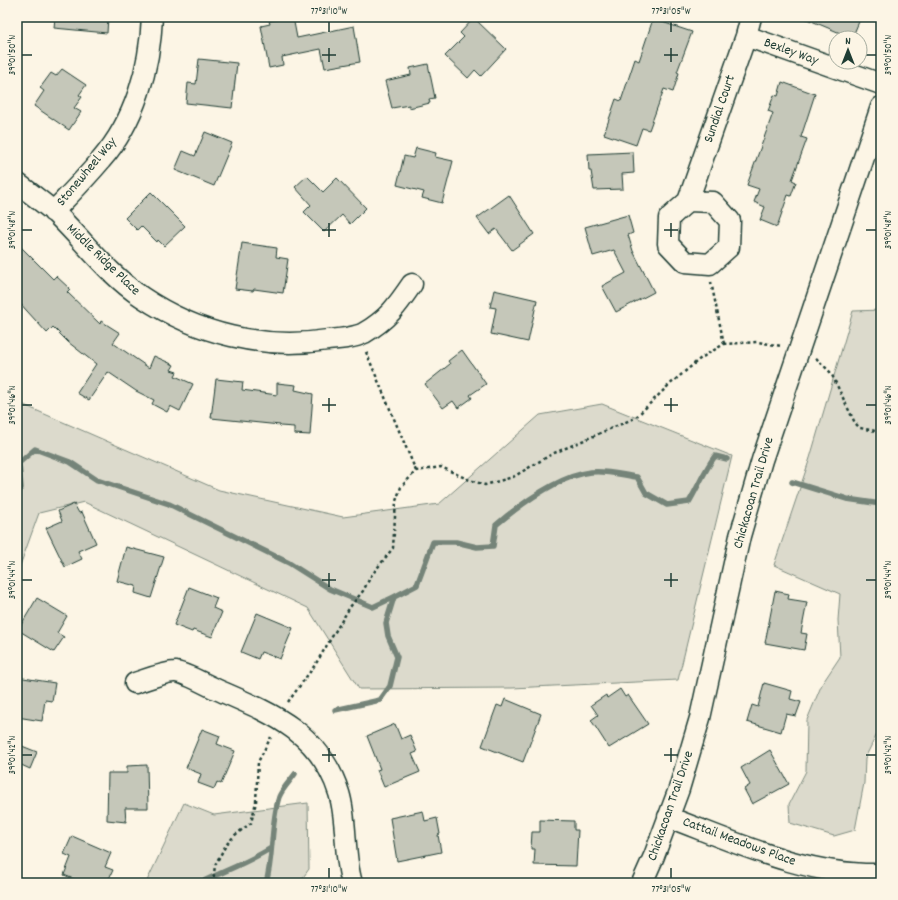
<svg xmlns="http://www.w3.org/2000/svg" width="898" height="900" font-family="Dekko,sans-serif">
	<rect width="100%" height="100%" fill="#fcf5e5"/>
	<filter id="ink" filterUnits="userSpaceOnUse"><feTurbulence type="fractalNoise" baseFrequency=".025" numOctaves="2"/><feDisplacementMap in="SourceGraphic" scale="8" xChannelSelector="R" yChannelSelector="G"/><feConvolveMatrix kernelMatrix="1 2 1 2 8 2 1 2 1" color-interpolation-filters="sRGB"/></filter>
	<g filter="url(#ink)">
		<path fill="#dcdacc" stroke="#7e8c80" d="M881 310V726L865 758 864 783 855 830 834 836 790 823 789 804 806 771 807 720 822 684 840 657 838 620 840 594 774 565 810 458 853 311Z
			M17 402 219 490 343 517 439 504 540 415 602 404 732 456 678 680 512 688 359 689 308 608 84 502 39 513 17 574Z
			M184 803 214 815 308 803 309 869 299 883H146Z"/>
		<g fill="none" stroke-linecap="round" stroke-linejoin="round">
			<path stroke="#758479" stroke-width="5.5" d="M792 482 847 499 881 504
				M17 493 21 488 19 463 35 449 70 462 97 480 169 504 289 563 330 589 373 607 394 597
				M335 710 380 700 390 686 397 657 388 636 386 623 394 597 417 585 433 542H456L477 547 493 546 496 525C521 504 558 476 591 472 606 470 622 475 637 477L646 493 667 505 689 502C698 487 704 471 715 456L727 459
				M200 883C224 871 249 862 271 848
				M266 883C274 855 270 826 279 797 282 789 290 781 295 774"/>
		</g>
		<path fill="#c5c7b9" stroke="#1f3d34" d="M55 17H108L107 33 54 28Z
			M293 17 297 38 354 26 360 62 325 68 321 49 282 57 283 65 269 68 261 26 270 24 269 21Z
			M802 17H861L852 38Z
			M474 18 506 49 481 76 475 70 468 78 445 56 464 37 460 33Z
			M653 19 692 32 677 72 679 73 673 92 664 89 649 130 642 128 636 145 604 134 616 99 621 101 635 59 639 61Z
			M199 59 237 63 232 108 186 103 188 83 196 84Z
			M428 64 435 98 429 99 430 103 409 108V105L392 108 385 81 411 75 410 68Z
			M62 69 86 85 79 95 82 97 74 108 81 112 69 130 34 106 44 91 40 88 51 73 56 76Z
			M782 82 815 94 801 137 807 139 792 180 796 182 791 196 788 195 777 227 760 220 765 207 754 202 759 189 747 185 773 113 768 111 774 95 778 96Z
			M205 132 232 143 214 186 175 170 183 151 195 156Z
			M416 148 436 153 435 157 453 161 442 203 422 198 424 192 397 185 404 156 413 158Z
			M633 152 634 173 622 174 623 189 594 190 591 171H589L588 154Z
			M307 176 323 192 337 178 366 208 350 224 342 215 324 232 304 212 311 205 295 187Z
			M151 192 185 226 164 246 158 240 157 242 141 226 137 230 125 218Z
			M509 195 534 234 512 250 496 229 489 234 477 218Z
			M628 215 633 233 628 235 633 251 654 292 616 312 602 286 626 273 614 250 593 256 585 227Z
			M17 243 53 279 56 276 70 289 67 292 100 324 101 321 120 333 113 343 149 368 154 356 174 365 171 370 177 372 175 376 193 384 180 411 170 406 167 412 152 404 154 400 136 391 108 372 89 400 77 393 96 364 68 342 53 327 47 333 17 300Z
			M242 243 277 248 276 257 288 259 283 293 254 289 253 291 235 289Z
			M494 290 537 300 528 342 491 334 496 308 490 307Z
			M462 350 486 384 470 395 472 398 458 408 453 401 443 408 425 384 450 364 448 361Z
			M216 379 243 382 242 390 277 395V383L296 385 295 390 313 394 310 435 294 434V427L280 426V425L211 418Z
			M74 504 79 513 82 512 96 543 78 551 82 559 65 567 46 528 62 521 58 511Z
			M126 547 164 557 151 598 135 593 136 586 117 581Z
			M189 587 217 598 213 608 222 612 212 637 193 630 192 632 174 625Z
			M775 591 789 594 788 599 807 602 801 633 807 634 804 650 765 643Z
			M37 598 67 616 57 633 64 637 54 652 18 630Z
			M257 613 293 628 280 659 261 652 258 659 241 652Z
			M17 677 55 683 52 701 45 700 42 721 17 717Z
			M764 683 792 691 790 699 801 702 796 716 786 714 781 732 747 722 752 705 758 707Z
			M620 689 625 697 628 695 648 724 609 748 591 720 598 715 591 705 606 695 607 698Z
			M505 699 541 714 523 762 482 746 497 705 502 707Z
			M395 724 401 739 410 735 417 752 412 754 420 772 384 787 377 770 380 769 367 736Z
			M202 729 220 736 217 744 235 751 221 784 217 782 214 789 198 783 201 774 186 768Z
			M17 744 37 752 30 769 17 763Z
			M770 750 789 784 752 804 744 789 750 785 741 768Z
			M147 765 148 808H125L126 822 107 820 108 773H127V766Z
			M423 811 425 821 437 818 440 834 438 835 441 852 397 861 390 818Z
			M540 820 574 821V830H578L576 866 534 865 535 849H531L532 832H540Z
			M72 836 111 853 105 867 113 870 107 883H83L64 875 71 857 64 854Z"/>
		<g fill="none" stroke-linecap="round" stroke-linejoin="round">
			<g stroke="#1f3d34" stroke-width="23">
				<path id="minor" d="M746 36 881 84
					M17 183C29 192 41 201 53 211 83 239 107 274 142 297 197 334 263 350 328 340 340 339 354 338 364 333 388 319 397 306 412 284
					M688 201 713 202 730 221 729 247 710 264 685 262 668 244 669 218 688 201 746 36 751 17
					M53 212C69 195 86 178 101 160 135 121 150 68 152 17
					M135 683C144 680 168 671 176 672 188 674 206 685 218 690 271 713 320 732 339 793 348 822 343 854 352 883
					M668 817C737 843 806 876 881 874
					M642 883 654 856 679 789 700 718 740 536 762 460 881 107"/>
			</g>
			<path stroke="#1f3d34" stroke-width="2.5" stroke-dasharray="3 3" stroke-linecap="butt" d="M711 282 724 344
				M366 352 416 471
				M816 358 831 373 855 423 860 428 881 432
				M288 702 315 665 350 607 363 591 371 576 393 548 396 501 401 487 416 471 441 467 467 479 485 485 513 477 552 454 635 418 669 385 701 358 724 344 758 342 781 346
				M213 883 215 865 226 845 235 835 251 823 256 802 258 762 271 737"/>
			<use href="#minor" stroke="#fcf5e5" stroke-width="20"/>
		</g>
	</g>
	<path fill="none" stroke="#1f3d34" stroke-width="1.5" d="M329 22V32M671 22V32M329 48V62M671 48V62M22 55H32M322 55H336M664 55H678M866 55H876M329 223V237M671 223V237M22 230H32M322 230H336M664 230H678M866 230H876M329 398V412M671 398V412M22 405H32M322 405H336M664 405H678M866 405H876M329 573V587M671 573V587M22 580H32M322 580H336M664 580H678M866 580H876M329 748V762M671 748V762M22 755H32M322 755H336M664 755H678M866 755H876M329 868V878M671 868V878"/>
	<g text-anchor="middle" dominant-baseline="central" stroke-width="3" stroke-linejoin="round" paint-order="stroke">
		<g font-size="14" fill="#1f3d34" stroke="#fcf5e5">
			<text transform="translate(791 52) rotate(20)">Bexley Way</text>
			<text transform="translate(720 109) rotate(-71)">Sundial Court</text>
			<text transform="translate(87 172) rotate(-50)">Stonewheel Way</text>
			<text transform="translate(103 260) rotate(44)">Middle Ridge Place</text>
			<text transform="translate(754 493) rotate(-74)">Chickacoan Trail Drive</text>
			<text transform="translate(671 806) rotate(-71)">Chickacoan Trail Drive</text>
			<text transform="translate(739 842) rotate(20)">Cattail Meadows Place</text>
		</g>
	</g>
	<rect width="898" height="900" fill="none" stroke="#fcf5e5" stroke-width="44"/>
	<g transform="translate(848 50)"><circle r="19" fill="#fcf5e5" stroke="#a4ab9e"/>
	<path d="M0-3L7 15L0 10L-7 15Z" fill="#1f3d34"/>
	<text y="-6" font-size="11" font-weight="bold" text-anchor="middle" fill="#1f3d34">N</text>
	</g>
	<rect x="22" y="22" width="854" height="856" fill="none" stroke="#1f3d34" stroke-width="1.5"/>
	<g font-size="10" text-anchor="middle" fill="#1f3d34">
		<text x="329" y="14">77°31'10"W</text>
		<text x="671" y="14">77°31'05"W</text>
		<text transform="translate(11 55) rotate(-90)" y="4">39°01'50"N</text>
		<text transform="translate(887 55) rotate(-90)" y="4">39°01'50"N</text>
		<text transform="translate(11 230) rotate(-90)" y="4">39°01'48"N</text>
		<text transform="translate(887 230) rotate(-90)" y="4">39°01'48"N</text>
		<text transform="translate(11 405) rotate(-90)" y="4">39°01'46"N</text>
		<text transform="translate(887 405) rotate(-90)" y="4">39°01'46"N</text>
		<text transform="translate(11 580) rotate(-90)" y="4">39°01'44"N</text>
		<text transform="translate(887 580) rotate(-90)" y="4">39°01'44"N</text>
		<text transform="translate(11 755) rotate(-90)" y="4">39°01'42"N</text>
		<text transform="translate(887 755) rotate(-90)" y="4">39°01'42"N</text>
		<text x="329" y="892">77°31'10"W</text>
		<text x="671" y="892">77°31'05"W</text>
	</g>
</svg>
